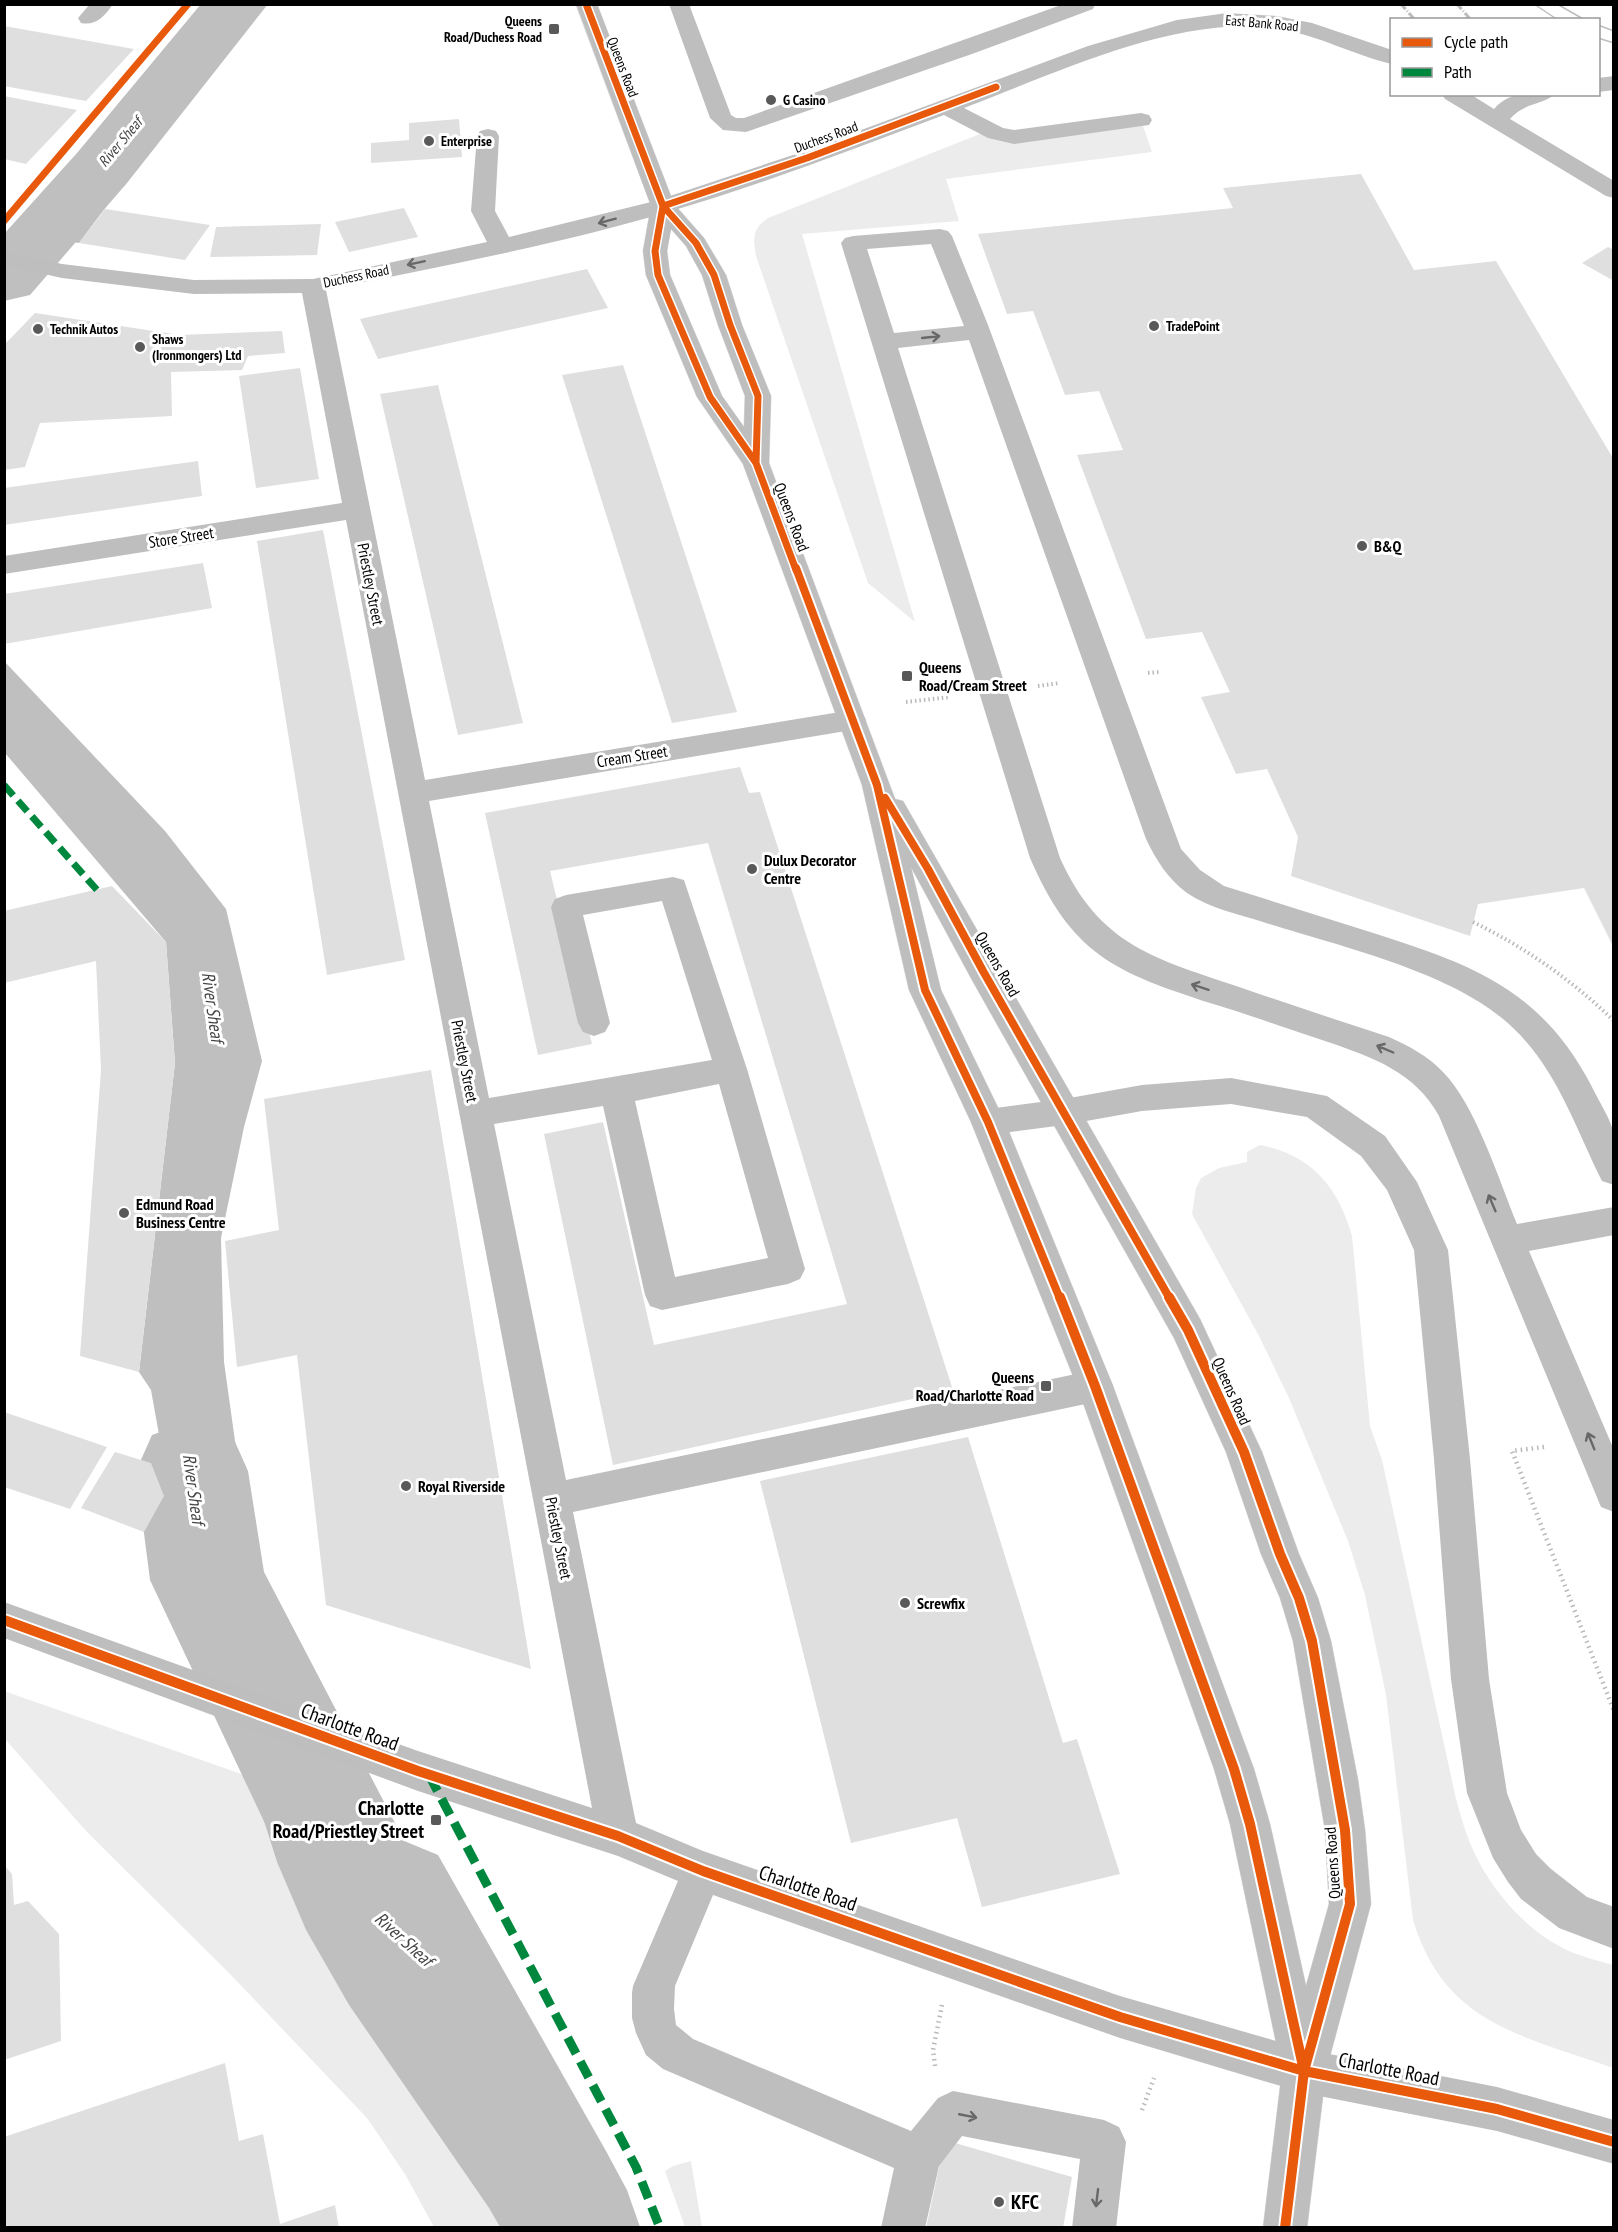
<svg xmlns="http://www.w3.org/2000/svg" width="1618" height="2232" font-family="'PT Sans Narrow',sans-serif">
	<rect width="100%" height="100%" fill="#fff"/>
	<path fill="#ececec" d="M1141 120 1152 152 946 179 959 221 802 234 915 622 868 583 756 256C753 238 752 229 768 218L990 130 1004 136Z
		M1260 1145C1311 1154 1339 1188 1352 1236L1370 1426 1382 1460 1456 1799C1461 1817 1466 1835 1474 1852 1491 1889 1524 1928 1561 1947 1577 1956 1596 1960 1613 1965V2068C1522 2035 1445 2025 1413 1920L1386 1695 1365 1595 1348 1541 1289 1398 1259 1336 1192 1214 1196 1188 1201 1178 1219 1168 1247 1162V1152Z
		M4 1691 250 1777 277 1862 306 1930 349 2005 489 2208 500 2227H434L405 2174 367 2118 229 1973 87 1832 5 1739Z
		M691 2161 702 2227H685L665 2171 673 2166Z"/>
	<path fill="#bfbfbf" d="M205 5H264L193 90 79 243 9 233Z
		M4 661 165 831 226 909 262 1061 244 1127 221 1238 224 1362 251 1556 270 1628 187 1591 151 1390 139 1372 175 1063 166 942 5 753Z
		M250 1777 438 1855 606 2151 627 2190 640 2227H500L489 2208 349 2005 306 1930 277 1862Z"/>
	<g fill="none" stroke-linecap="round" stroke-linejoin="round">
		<path fill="#bfbfbf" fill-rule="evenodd" d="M201 4H268L127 183 30 295 4 301V234L77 153Z
			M192 1421 232 1435 248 1471 264 1572 418 1867 435 1882 453 1927 435 1972 390 1990 345 1972 328 1957 150 1580 136 1471 152 1435Z"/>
	</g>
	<path fill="#dfdfdf" d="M4 26 134 49 86 101 4 86Z
		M4 96 77 110 26 164 4 159Z
		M459 119 462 157 371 163V143L409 140V123Z
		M1361 174 1414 270 1496 261 1614 460V948L1584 888 1478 904 1470 936 1291 876 1298 837 1267 769 1236 774 1201 697 1230 692 1202 632 1146 639 1077 455 1123 450 1099 391 1065 395 1033 311 1007 314 978 234 1233 208 1223 188Z
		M404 208 418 237 349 252 335 222Z
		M105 209 210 225 185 260 79 243Z
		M321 224 317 255 210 257 216 227Z
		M1608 247 1614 250V281L1582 263Z
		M587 269 608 308 378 359 360 319Z
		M35 313 180 335 282 331 285 353 248 356 242 370 171 372 172 416 40 423 25 467 4 470V341L7 342Z
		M623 365 737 712 672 723 562 375Z
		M300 368 319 479 256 488 239 376Z
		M438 385 523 723 458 735 380 394Z
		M198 461 202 496 4 525V488Z
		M323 530 405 960 327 975 257 541Z
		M203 563 212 608 4 644V594Z
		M740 767 749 793 760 792 953 1390 613 1465 544 1134 603 1122 654 1345 847 1304 708 843 550 871 592 1044 538 1055 485 813Z
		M112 886 166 942 175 1063 139 1372 80 1356 101 1070 96 961 4 983V911Z
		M431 1070 531 1669 326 1605 297 1355 237 1367 225 1241 279 1230 264 1099Z
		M4 1412 107 1447 70 1509 4 1487Z
		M968 1437 1063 1743 1077 1739 1120 1874 982 1907 957 1818 851 1843 760 1481Z
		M115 1452 151 1463 164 1496 144 1532 81 1508Z
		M4 1865 12 1874 14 1905 28 1901 59 1934 61 2041 4 2060Z
		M225 2063 239 2141 263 2134 280 2224 335 2205 339 2228H4V2137Z
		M945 2140 1072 2177 1063 2228H926Z"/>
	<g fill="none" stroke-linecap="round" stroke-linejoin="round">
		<g stroke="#dbdbdb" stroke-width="1">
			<path id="highway" d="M576 4H597L674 204 704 238 726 275 742 325 771 396 769 463 895 799 903 801 1200 1319 1262 1452 1299 1554 1318 1598 1331 1641 1358 1780 1365 1830 1371 1904 1326 2071 1307 2228H1263L1282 2071 1230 1824 1214 1769 1077 1386 971 1122 909 990 862 785 743 464 697 397 646 275 643 251 651 206ZM671 229 686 246 702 275 718 325 745 396 744 427 722 396 670 275 667 251ZM911 867 972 980 1174 1338 1226 1452 1261 1554 1280 1598 1293 1641 1325 1830 1329 1904 1306 1986 1270 1824 1254 1769 1113 1386 1005 1122 941 990Z"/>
		</g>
		<path stroke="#b9b9b9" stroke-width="4" stroke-dasharray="1.5 3" stroke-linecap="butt" d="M1148 673 1159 672
			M1038 686 1060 683
			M906 702 950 697
			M1473 922C1526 948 1572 980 1614 1021"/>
		<path stroke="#b9b9b9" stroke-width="4.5" stroke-dasharray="1.5 4" stroke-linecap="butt" d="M1544 1447 1512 1451 1614 1711
			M935 2066 933 2050 942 2005
			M1142 2110 1154 2078"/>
		<path fill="#bebebe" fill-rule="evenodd" d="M90 4H113C105 16 96 26 81 23L78 18Z
			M669 4H692L690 7 731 115 736 118H744L1064 4H1095L1093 9 972 54 746 132 723 130 710 118Z
			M1227 13 1277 16 1312 23 1392 50V64C1353 55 1318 35 1279 29 1180 13 1057 73 964 108L1003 128 1014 130 1141 113 1149 115 1152 120 1149 125 1014 144 988 138 944 115C854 149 763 184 671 211 558 245 441 266 326 290L425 780 852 710 862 713 866 720 862 727 852 730 429 801 489 1098 712 1060 662 901 583 915 610 1023 605 1032 594 1036 583 1032 578 1023 551 907 555 899 566 895 673 877 684 880 747 1069 805 1269 800 1279 788 1284 662 1310 650 1306 645 1295 603 1106 494 1124 566 1480 1095 1370 1108 1375 1113 1386 1108 1397 1095 1402 573 1512 636 1823 703 1851 1120 1996 1304 2049 1497 2087 1614 2120V2164L1497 2131 1304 2093 1120 2038 713 1895 675 1986 674 2009 676 2025 693 2039 911 2131 938 2098 953 2091 1104 2120 1119 2127 1126 2142 1116 2228H1072L1080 2159 962 2136 939 2166 925 2228H881L894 2168 663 2069 646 2055 636 2033 632 2018V1993L633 1986 678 1881 618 1856 418 1791 4 1638V1602L418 1751 592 1808 346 520 4 574V556L342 503 302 293 194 294 62 278 4 265V251L62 264 194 280 313 279 487 242 471 211 477 136 480 131 488 129 496 131 499 136 495 211 509 237 655 201 799 153 1088 46 1177 20ZM719 1084 768 1258 675 1277 635 1101Z
			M1614 76V90L1598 92V78Z
			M1442 94H1470L1494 109C1510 90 1531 94 1554 94 1547 104 1524 102 1510 119L1614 181V198L1606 196 1445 99Z
			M940 229 948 231 952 236 988 325 1181 849 1200 870 1224 886C1272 901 1319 916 1367 931 1467 963 1539 986 1591 1085 1598 1100 1611 1119 1614 1135 1616 1151 1614 1169 1614 1185L1602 1181C1573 1123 1555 1062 1503 1019 1445 970 1336 945 1263 922 1238 914 1209 908 1187 893 1168 879 1156 860 1146 839L969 340 898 348 1060 858C1100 947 1157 959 1242 988 1291 1005 1340 1021 1389 1037 1409 1046 1428 1056 1443 1072 1475 1104 1499 1180 1517 1224L1614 1207V1235L1529 1251 1614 1450V1512L1601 1507 1439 1116C1415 1072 1372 1057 1328 1042 1288 1029 1250 1015 1210 1003 1115 972 1072 955 1030 858L841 243 845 238 853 236ZM931 244 964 326 894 333 867 249Z
			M1231 1078 1327 1096 1385 1136 1417 1182 1448 1250 1470 1459 1489 1679 1507 1793 1521 1830 1536 1854 1551 1869 1587 1897 1614 1907V1949L1559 1928 1521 1899 1508 1882 1493 1858 1467 1793 1451 1679 1434 1459 1414 1250 1387 1190 1361 1156 1307 1117 1231 1104 1142 1111 1064 1125 988 1135 976 1131 971 1122 976 1113 988 1109 1064 1099 1142 1085Z"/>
		<use href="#highway" fill="#bebebe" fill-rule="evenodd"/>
		<path stroke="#bebebe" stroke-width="1.5" d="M1534 4 1558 20
			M1557 4 1585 20
			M1598 25 1614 31
			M1598 38 1614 43"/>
		<path stroke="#bebebe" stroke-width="3" stroke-dasharray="7 2 1 2" stroke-linecap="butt" d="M1401 4 1415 20
			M1457 4 1471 20"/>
		<path stroke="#00873e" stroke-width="7" stroke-dasharray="14 7" stroke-linecap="butt" d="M4 785 97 890"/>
		<path stroke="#00873e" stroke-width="9" stroke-dasharray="18 9" stroke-linecap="butt" d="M429 1775 636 2167 660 2228"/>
		<g stroke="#fff" stroke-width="10">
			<path id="cycleway-far2" d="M586 4 663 206 696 243 714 275 730 325 758 396 756 463
				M663 206 655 251 658 275 710 397 756 463 796 570
				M663 206 807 158 996 87
				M4 221 188 4"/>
		</g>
		<g stroke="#fff" stroke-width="12">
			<path id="cycleway-far1" d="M796 568 877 785 925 990 988 1122 1060 1299
				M885 798 928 869 983 971 1170 1299"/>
		</g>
		<g stroke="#fff" stroke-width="14">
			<path id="cycleway" d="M1060 1297 1095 1386 1234 1769 1250 1824 1304 2071
				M1169 1297 1188 1330 1244 1452 1280 1554 1299 1598 1312 1641 1345 1830 1350 1904 1304 2071 1285 2228
				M4 1620 418 1771 618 1836 703 1871 1120 2017 1304 2071 1497 2109 1614 2142"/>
		</g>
		<use href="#cycleway-far2" stroke="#e8590c" stroke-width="7"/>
		<use href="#cycleway-far1" stroke="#e8590c" stroke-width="8"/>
		<use href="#cycleway" stroke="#e8590c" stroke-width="10"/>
	</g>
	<defs><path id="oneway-shaft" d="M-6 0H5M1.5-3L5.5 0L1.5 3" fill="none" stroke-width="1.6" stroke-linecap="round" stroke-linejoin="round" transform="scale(1.5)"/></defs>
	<g stroke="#686868">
		<use href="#oneway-shaft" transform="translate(607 221) rotate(165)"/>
		<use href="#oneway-shaft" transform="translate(416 263) rotate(168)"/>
		<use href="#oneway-shaft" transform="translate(931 337) rotate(-6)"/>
		<use href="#oneway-shaft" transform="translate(1200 987) rotate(-162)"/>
		<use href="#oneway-shaft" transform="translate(1385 1049) rotate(-157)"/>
		<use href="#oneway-shaft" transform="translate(1492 1203) rotate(-113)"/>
		<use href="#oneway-shaft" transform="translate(1591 1441) rotate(-112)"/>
		<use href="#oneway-shaft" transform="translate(968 2116) rotate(11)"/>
		<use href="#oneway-shaft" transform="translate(1097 2198) rotate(97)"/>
	</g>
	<g fill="#595959" stroke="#fff" stroke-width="2">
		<rect x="548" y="23" width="12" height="12" rx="3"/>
		<circle cx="771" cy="100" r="6"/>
		<circle cx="429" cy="141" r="6"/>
		<circle cx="1154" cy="326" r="6"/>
		<circle cx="38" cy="329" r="6"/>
		<circle cx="140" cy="347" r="6"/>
		<circle cx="1362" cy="546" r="6"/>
		<rect x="901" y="670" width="12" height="12" rx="3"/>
		<circle cx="752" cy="869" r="6"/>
		<circle cx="124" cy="1213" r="6"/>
		<rect x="1040" y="1380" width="12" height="12" rx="3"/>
		<circle cx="406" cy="1486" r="6"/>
		<circle cx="905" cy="1603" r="6"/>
		<rect x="430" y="1814" width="12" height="12" rx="3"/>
		<circle cx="999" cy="2202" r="6"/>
	</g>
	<g text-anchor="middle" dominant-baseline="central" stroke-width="6" stroke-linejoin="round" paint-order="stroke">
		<g font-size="14" font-weight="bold" fill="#000" stroke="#fff" text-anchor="start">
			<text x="542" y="21" text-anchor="end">Queens<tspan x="542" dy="16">Road/Duchess Road</tspan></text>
			<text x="783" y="100">G Casino</text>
			<text x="441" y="141">Enterprise</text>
			<text x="1166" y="326">TradePoint</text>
			<text x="50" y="329">Technik Autos</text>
			<text x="152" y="339">Shaws<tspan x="152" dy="16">(Ironmongers) Ltd</tspan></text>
		</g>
		<g font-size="14" fill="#000" stroke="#fff">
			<text transform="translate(1262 23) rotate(5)">East Bank Road</text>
			<text transform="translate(623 67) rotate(69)">Queens Road</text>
			<text transform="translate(826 137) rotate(-20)">Duchess Road</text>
			<text transform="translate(356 276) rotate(-12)">Duchess Road</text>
		</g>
		<g font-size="15" font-style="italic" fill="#444" stroke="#fff">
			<text transform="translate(120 142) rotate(-50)">River Sheaf</text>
		</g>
		<g font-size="16" fill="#000" stroke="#fff">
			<text transform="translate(792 517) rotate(69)">Queens Road</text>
			<text transform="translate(181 537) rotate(-9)">Store Street</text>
			<text transform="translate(371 584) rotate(79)">Priestley Street</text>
			<text transform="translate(632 756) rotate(-9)">Cream Street</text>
			<text transform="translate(998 964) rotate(60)">Queens Road</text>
			<text transform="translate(465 1061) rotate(79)">Priestley Street</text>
			<text transform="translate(1232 1391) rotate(66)">Queens Road</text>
			<text transform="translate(559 1538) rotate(79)">Priestley Street</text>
			<text transform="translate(1332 1863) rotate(-94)">Queens Road</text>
		</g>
		<g font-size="16" font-weight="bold" fill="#000" stroke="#fff" text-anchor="start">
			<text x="1374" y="546">B&amp;Q</text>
			<text x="919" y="667">Queens<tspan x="919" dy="18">Road/Cream Street</tspan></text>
			<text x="764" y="860">Dulux Decorator<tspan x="764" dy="18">Centre</tspan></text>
			<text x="136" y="1204">Edmund Road<tspan x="136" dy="18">Business Centre</tspan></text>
			<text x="1034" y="1377" text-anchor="end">Queens<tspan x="1034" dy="18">Road/Charlotte Road</tspan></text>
			<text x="418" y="1486">Royal Riverside</text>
			<text x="917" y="1603">Screwfix</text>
		</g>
		<g font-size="18" font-style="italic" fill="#444" stroke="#fff">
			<text transform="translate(213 1007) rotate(82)">River Sheaf</text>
			<text transform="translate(194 1489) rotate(82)">River Sheaf</text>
			<text transform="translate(404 1939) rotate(42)">River Sheaf</text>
		</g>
		<g font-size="20" fill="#000" stroke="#fff">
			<text transform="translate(350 1727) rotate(20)">Charlotte Road</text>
			<text transform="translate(808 1888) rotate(19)">Charlotte Road</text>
			<text transform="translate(1389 2069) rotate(11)">Charlotte Road</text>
		</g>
		<g font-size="20" font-weight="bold" fill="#000" stroke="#fff" text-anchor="end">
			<text x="424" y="1808">Charlotte<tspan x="424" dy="23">Road/Priestley Street</tspan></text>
			<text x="1011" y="2202" text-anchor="start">KFC</text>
		</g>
	</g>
	<rect width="1618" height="2232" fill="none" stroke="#000000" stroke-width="12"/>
	<rect x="1390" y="18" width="210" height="78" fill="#ffffff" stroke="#999999" stroke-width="1.5"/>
	<rect x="1402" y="38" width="30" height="9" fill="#e8590c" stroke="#999999" stroke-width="1.5"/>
	<text x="1444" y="48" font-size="18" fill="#000000">Cycle path</text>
	<rect x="1402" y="68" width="30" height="9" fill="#00873e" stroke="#999999" stroke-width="1.5"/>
	<text x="1444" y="78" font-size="18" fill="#000000">Path</text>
</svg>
